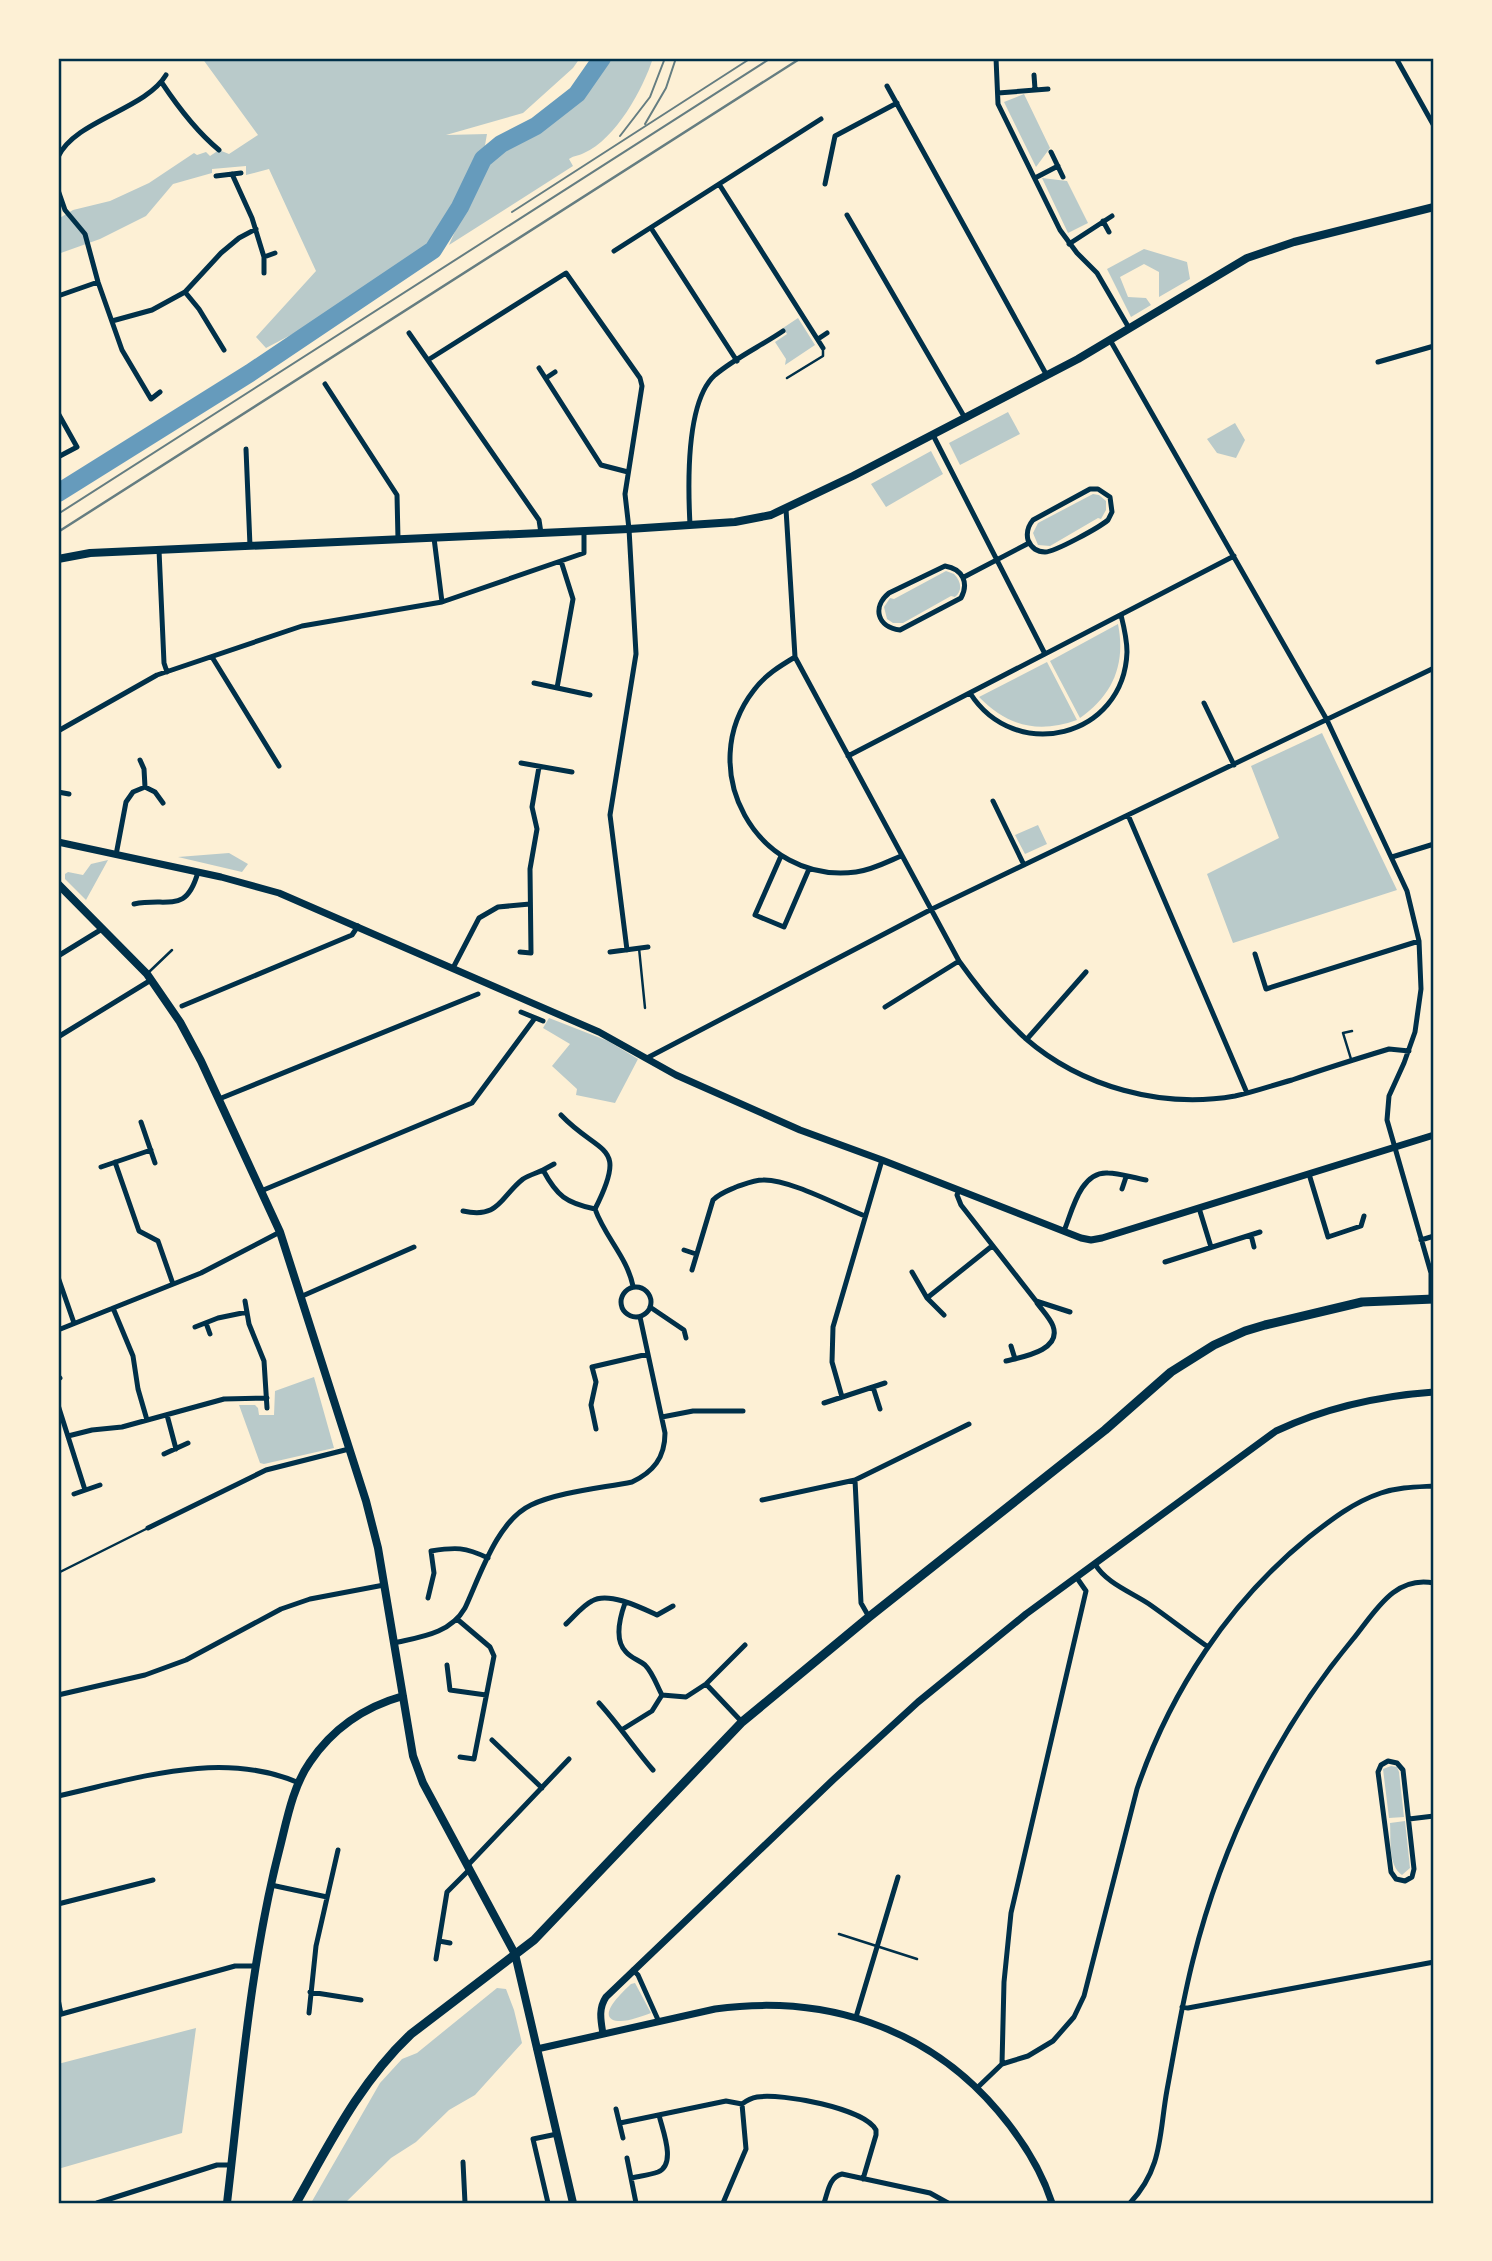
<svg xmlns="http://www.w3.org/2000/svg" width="1492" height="2261" font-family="'Work Sans',sans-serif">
	<rect width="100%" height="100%" fill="#fdf0d5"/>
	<path fill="#b9caca" d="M202 58H580L573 68 523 113 446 135 487 134 484 151 435 251 344 307 266 348 256 337 316 271 269 169 246 175V166L212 169V173L173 184 146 216 100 239 58 254V219L73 210 110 201 149 183 194 153 197 155 206 152 210 156 219 150 229 154 258 135Z
		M599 58H653C643 89 616 139 584 153 578 156 575 155 569 159L573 166 449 245 491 151C506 137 527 131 543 119 566 103 582 79 599 58Z
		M1024 94 1050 148 1036 167 1004 102Z
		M1042 178 1067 181 1088 223 1068 233Z
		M1144 249 1187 262 1190 279 1159 297V272L1144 264 1120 277 1128 297 1146 298 1151 305 1131 317 1107 269Z
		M798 318 815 345 785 365 786 359 775 342 787 334 783 328Z
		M1008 412 1020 434 960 465 949 443Z
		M1235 423 1245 440 1236 458 1217 453 1207 439Z
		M931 451 943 474 886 507 871 484Z
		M1093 494 1099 495 1106 501V510L1101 519 1098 518 1050 546 1038 545 1033 533 1038 523Z
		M946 571 954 574C961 581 963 590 955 597L951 596 903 623H893L887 619 884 607 890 598 894 599Z
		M1118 624C1126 664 1113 695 1080 718L1050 661Z
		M1047 662 1077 720C1038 734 1007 726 979 697Z
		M1322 733 1397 890 1233 943 1207 874 1279 838 1251 766Z
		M1038 825 1047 844 1025 854 1015 835Z
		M229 853 248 864 242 872 178 857Z
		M108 860 86 900 65 879V874L68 872 83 875 91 864Z
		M549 1018 608 1041 638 1059 615 1103 576 1095 577 1089 552 1066 570 1044 543 1028Z
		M314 1377 334 1448 264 1464 260 1463 239 1405H255L258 1408 259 1415H274L275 1391Z
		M1391 1766 1397 1767 1399 1772 1404 1817 1389 1818 1383 1769Z
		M1405 1821 1410 1868 1402 1875C1388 1866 1391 1839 1390 1823Z
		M635 1983 651 2013C642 2016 628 2022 618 2021 593 2018 626 1989 631 1984Z
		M497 1988 506 1989 514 2010 522 2043 475 2095 449 2110 416 2142 391 2158 345 2203H311L380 2083 402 2059 417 2053Z
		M196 2028 182 2133 58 2169V2064Z"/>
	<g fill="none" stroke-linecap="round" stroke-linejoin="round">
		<path stroke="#669bbc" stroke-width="18" d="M58 493 250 373 433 250 460 207 483 159 501 144 536 126 577 94 602 58"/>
		<path stroke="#003049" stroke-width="2.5" d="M787 378 823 356V348
			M639 948 645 1008
			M149 972 172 950
			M1351 1059 1343 1033 1352 1031
			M58 1573 148 1528
			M839 1934 917 1959"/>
		<path stroke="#003049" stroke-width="5" d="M996 58 998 104 1060 230 1077 253 1097 273 1129 328
			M1396 58 1434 126
			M1034 75 1035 89
			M162 83C178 107 196 131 219 150
			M887 86 1046 374
			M998 93 1048 89
			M1051 152 1063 177
			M58 157C75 120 145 110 166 75
			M232 174 252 218 264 257
			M216 176 241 173
			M1035 178 1058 166
			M719 184 823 348
			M825 184 835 136 897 103
			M58 190 65 210 85 234 98 282 122 350 151 399 160 392
			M847 215 965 418
			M1103 221 1109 232
			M651 228 737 361
			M1069 244 1112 216
			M614 251 821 119
			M264 273V257L275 253
			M185 292 199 309 224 350
			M58 296 98 282
			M112 321 152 310 185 292 221 253 239 238 256 229
			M409 333 539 520 541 533
			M818 339 827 333
			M1110 340 1327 720 1407 891 1419 941 1421 989 1415 1032 1404 1063 1389 1096 1387 1120 1431 1273V1299
			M428 360 566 273 640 378 642 386 625 494 629 529 636 654 610 815 627 950
			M1378 362 1434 346
			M539 368 601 465 628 472
			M546 378 555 372
			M325 384 397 495 398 539
			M58 413 77 447 58 457
			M933 435 1045 654
			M246 449 250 546
			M1090 489H1098L1110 497 1112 512 1108 520C1100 527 1055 552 1045 552 1037 552 1031 547 1028 540 1026 532 1028 526 1033 520Z
			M786 509 795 657 959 961C979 989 1000 1015 1025 1038 1081 1087 1162 1109 1235 1096 1254 1092 1273 1085 1292 1080 1324 1069 1356 1059 1389 1049L1409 1051
			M690 525C688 487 685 402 715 375 735 358 761 346 783 331
			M434 538 442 602
			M159 550 164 663 167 672
			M945 566C963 569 969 583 961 598L900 630C877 627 872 607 889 593Z
			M964 577 1029 543
			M212 657 279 766
			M795 657C780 666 765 675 754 690 693 768 756 885 856 872 872 870 887 862 901 856
			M534 683 590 695
			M557 688 573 599 561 561
			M970 693C1015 764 1124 738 1127 652 1127 640 1124 627 1121 615
			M1204 703 1234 765
			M58 731 157 675 302 626 442 602 584 553V531
			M848 756 1234 556
			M140 760 144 769 145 787
			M521 763 572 772
			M58 792 69 794
			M993 801 1024 865
			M1128 815 1247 1093
			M116 855 126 802 133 792 145 787 155 792 163 803
			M781 856 755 915 784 927 809 869
			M1392 857 1434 844
			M134 904C168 897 186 915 198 872
			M520 952 531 953 530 869 537 829 532 807 539 767
			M610 952 648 947
			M1255 954 1266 989 1419 941
			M58 956 102 929
			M453 968 479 918 498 907 530 904
			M182 1006 352 935 358 926
			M885 1007 959 961
			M521 1012 543 1021
			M58 1037 151 980
			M1027 1039 1086 972
			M647 1058 930 910 1434 668
			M219 1099 478 994
			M561 1115C600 1156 629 1142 595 1209 605 1237 627 1257 633 1286
			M141 1122 155 1163
			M115 1162 139 1231 158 1241 173 1284
			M101 1167 151 1150
			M543 1170 554 1164
			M1309 1174 1328 1237 1361 1226 1364 1216
			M1122 1189 1126 1177
			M959 1190 957 1195 961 1205 1036 1301 1070 1312
			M261 1191 472 1103 535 1018
			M1199 1208 1211 1247
			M463 1211C500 1219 500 1197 523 1179 529 1175 537 1173 543 1170 557 1196 566 1203 595 1209
			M1064 1231C1072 1212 1080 1171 1108 1173 1120 1173 1133 1178 1146 1180
			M1251 1235 1254 1247
			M1421 1240 1434 1236
			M684 1250 696 1254
			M1165 1262 1260 1232
			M692 1270 713 1200C720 1193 727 1191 736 1187 745 1184 754 1180 763 1180 789 1179 839 1206 865 1216
			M912 1272 927 1298 944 1315
			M58 1277 74 1323
			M621 1302a15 15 0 1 1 30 0a15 15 0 1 1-30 0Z
			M300 1297 414 1247
			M927 1298 992 1246
			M245 1301 249 1324 264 1361 267 1408
			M650 1307 684 1330 686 1338
			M113 1308 133 1356 138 1389 147 1420
			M206 1323 210 1334
			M195 1327 218 1318 247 1312
			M58 1330 201 1273 280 1232
			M1011 1346 1015 1359
			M1006 1361C1021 1357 1062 1351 1053 1326 1050 1318 1042 1310 1037 1303
			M58 1379 60 1378
			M873 1387 880 1409
			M842 1397 832 1362 833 1327 882 1160
			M824 1403 885 1383
			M58 1405 85 1490
			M167 1415 176 1449
			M662 1417 693 1411H743
			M596 1429 591 1405 596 1382 592 1367 648 1354
			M68 1436 92 1430 122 1427 224 1399 267 1398
			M164 1454 188 1443
			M855 1480 861 1603 869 1617
			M74 1494 100 1485
			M762 1500 855 1480 969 1424
			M148 1528 266 1470 349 1449
			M1095 1564C1106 1583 1131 1592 1149 1604 1169 1618 1188 1633 1208 1647
			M428 1598 434 1573 431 1551C456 1547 465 1547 488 1558
			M457 1619 490 1647 494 1656 474 1759 460 1757
			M566 1624C574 1617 582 1606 592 1601 608 1591 642 1608 657 1615L673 1606
			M394 1643C420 1637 450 1634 465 1608 480 1576 497 1521 531 1505 558 1492 602 1488 632 1482 653 1472 665 1458 665 1433L640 1317
			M447 1665 450 1690 486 1695
			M706 1684 742 1722
			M58 1695 145 1675 186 1660 281 1609 310 1599 384 1585
			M662 1695 686 1697 706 1684 745 1645
			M599 1703C619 1725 634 1748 653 1770
			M623 1729 652 1711 662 1695C657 1686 653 1673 645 1665 639 1660 631 1658 626 1652 614 1640 620 1617 625 1603
			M492 1740 542 1788
			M1388 1761 1397 1763 1403 1770 1414 1869 1412 1877 1405 1881 1396 1879 1391 1872 1378 1772 1381 1765Z
			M58 1796C136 1779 221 1749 299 1783
			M1409 1819 1434 1816
			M468 1865 569 1759
			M271 1885 327 1897
			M58 1904 153 1880
			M439 1941 450 1943
			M436 1959 447 1892 470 1869
			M633 1970 638 1975 659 2022
			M310 1992 361 2000
			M58 1999 61 2014
			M1182 2007 1188 2008 1434 1962
			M309 2013 316 1946 338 1850
			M58 2015 235 1966H255
			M856 2017 898 1877
			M1002 2064 1004 1982 1011 1913 1086 1591 1077 1578
			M977 2088 1002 2064 1028 2056 1053 2041 1074 2017 1084 1996 1137 1789C1170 1692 1229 1602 1309 1537 1332 1519 1354 1502 1381 1493 1399 1487 1416 1487 1434 1486
			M616 2109 623 2138
			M620 2123 726 2101 742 2104
			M627 2158 636 2203
			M463 2162 465 2203
			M631 2178C640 2176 650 2175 658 2172 677 2164 662 2129 659 2115
			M97 2203 217 2165H231
			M548 2203 533 2139 557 2134
			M723 2203 746 2149 742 2104C746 2101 751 2098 757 2097 782 2093 864 2108 876 2130V2135L863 2179
			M824 2203C828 2192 829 2177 842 2174L930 2193 948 2203
			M1130 2203C1163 2168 1159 2134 1167 2090 1175 2047 1182 2003 1193 1960 1222 1844 1276 1731 1353 1639 1375 1612 1394 1575 1434 1583"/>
		<path stroke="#003049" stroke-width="7" d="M58 842 221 877 279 893 599 1032 676 1075 800 1130 882 1160 1081 1238 1091 1240 1102 1238 1434 1135
			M603 2034C601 2021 598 2009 606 1997L834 1779 918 1702 1026 1614 1276 1431C1327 1407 1378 1396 1434 1392
			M537 2049 715 2009C823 1994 926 2026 998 2111 1021 2138 1041 2169 1052 2203"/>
		<path stroke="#003049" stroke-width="8" d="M58 559 90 553 629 529 735 522 771 515 853 476 1078 359 1247 258 1294 242 1434 207
			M58 884 147 974 180 1022 201 1061 280 1232 366 1501 378 1548 413 1756 423 1783 515 1954 573 2203
			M227 2203C241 2084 250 1963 280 1847 287 1819 293 1786 310 1762 333 1728 364 1707 403 1696"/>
		<path stroke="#003049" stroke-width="9" d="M296 2203C330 2143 360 2082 411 2034L534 1940 742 1722 869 1617 1105 1430 1171 1372 1214 1345 1245 1331 1265 1325 1362 1302 1434 1299"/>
		<path stroke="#657d81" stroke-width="2" d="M645 124 666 88 676 58
			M620 136 650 97 665 58
			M512 212 748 60
			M58 514 771 58"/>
		<path stroke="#657d81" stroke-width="2.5" d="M58 532 801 58"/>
	</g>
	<rect width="1492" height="2261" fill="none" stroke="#fdf0d5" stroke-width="119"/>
	<rect x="60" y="60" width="1372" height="2142" fill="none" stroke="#003049" stroke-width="2.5"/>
</svg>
